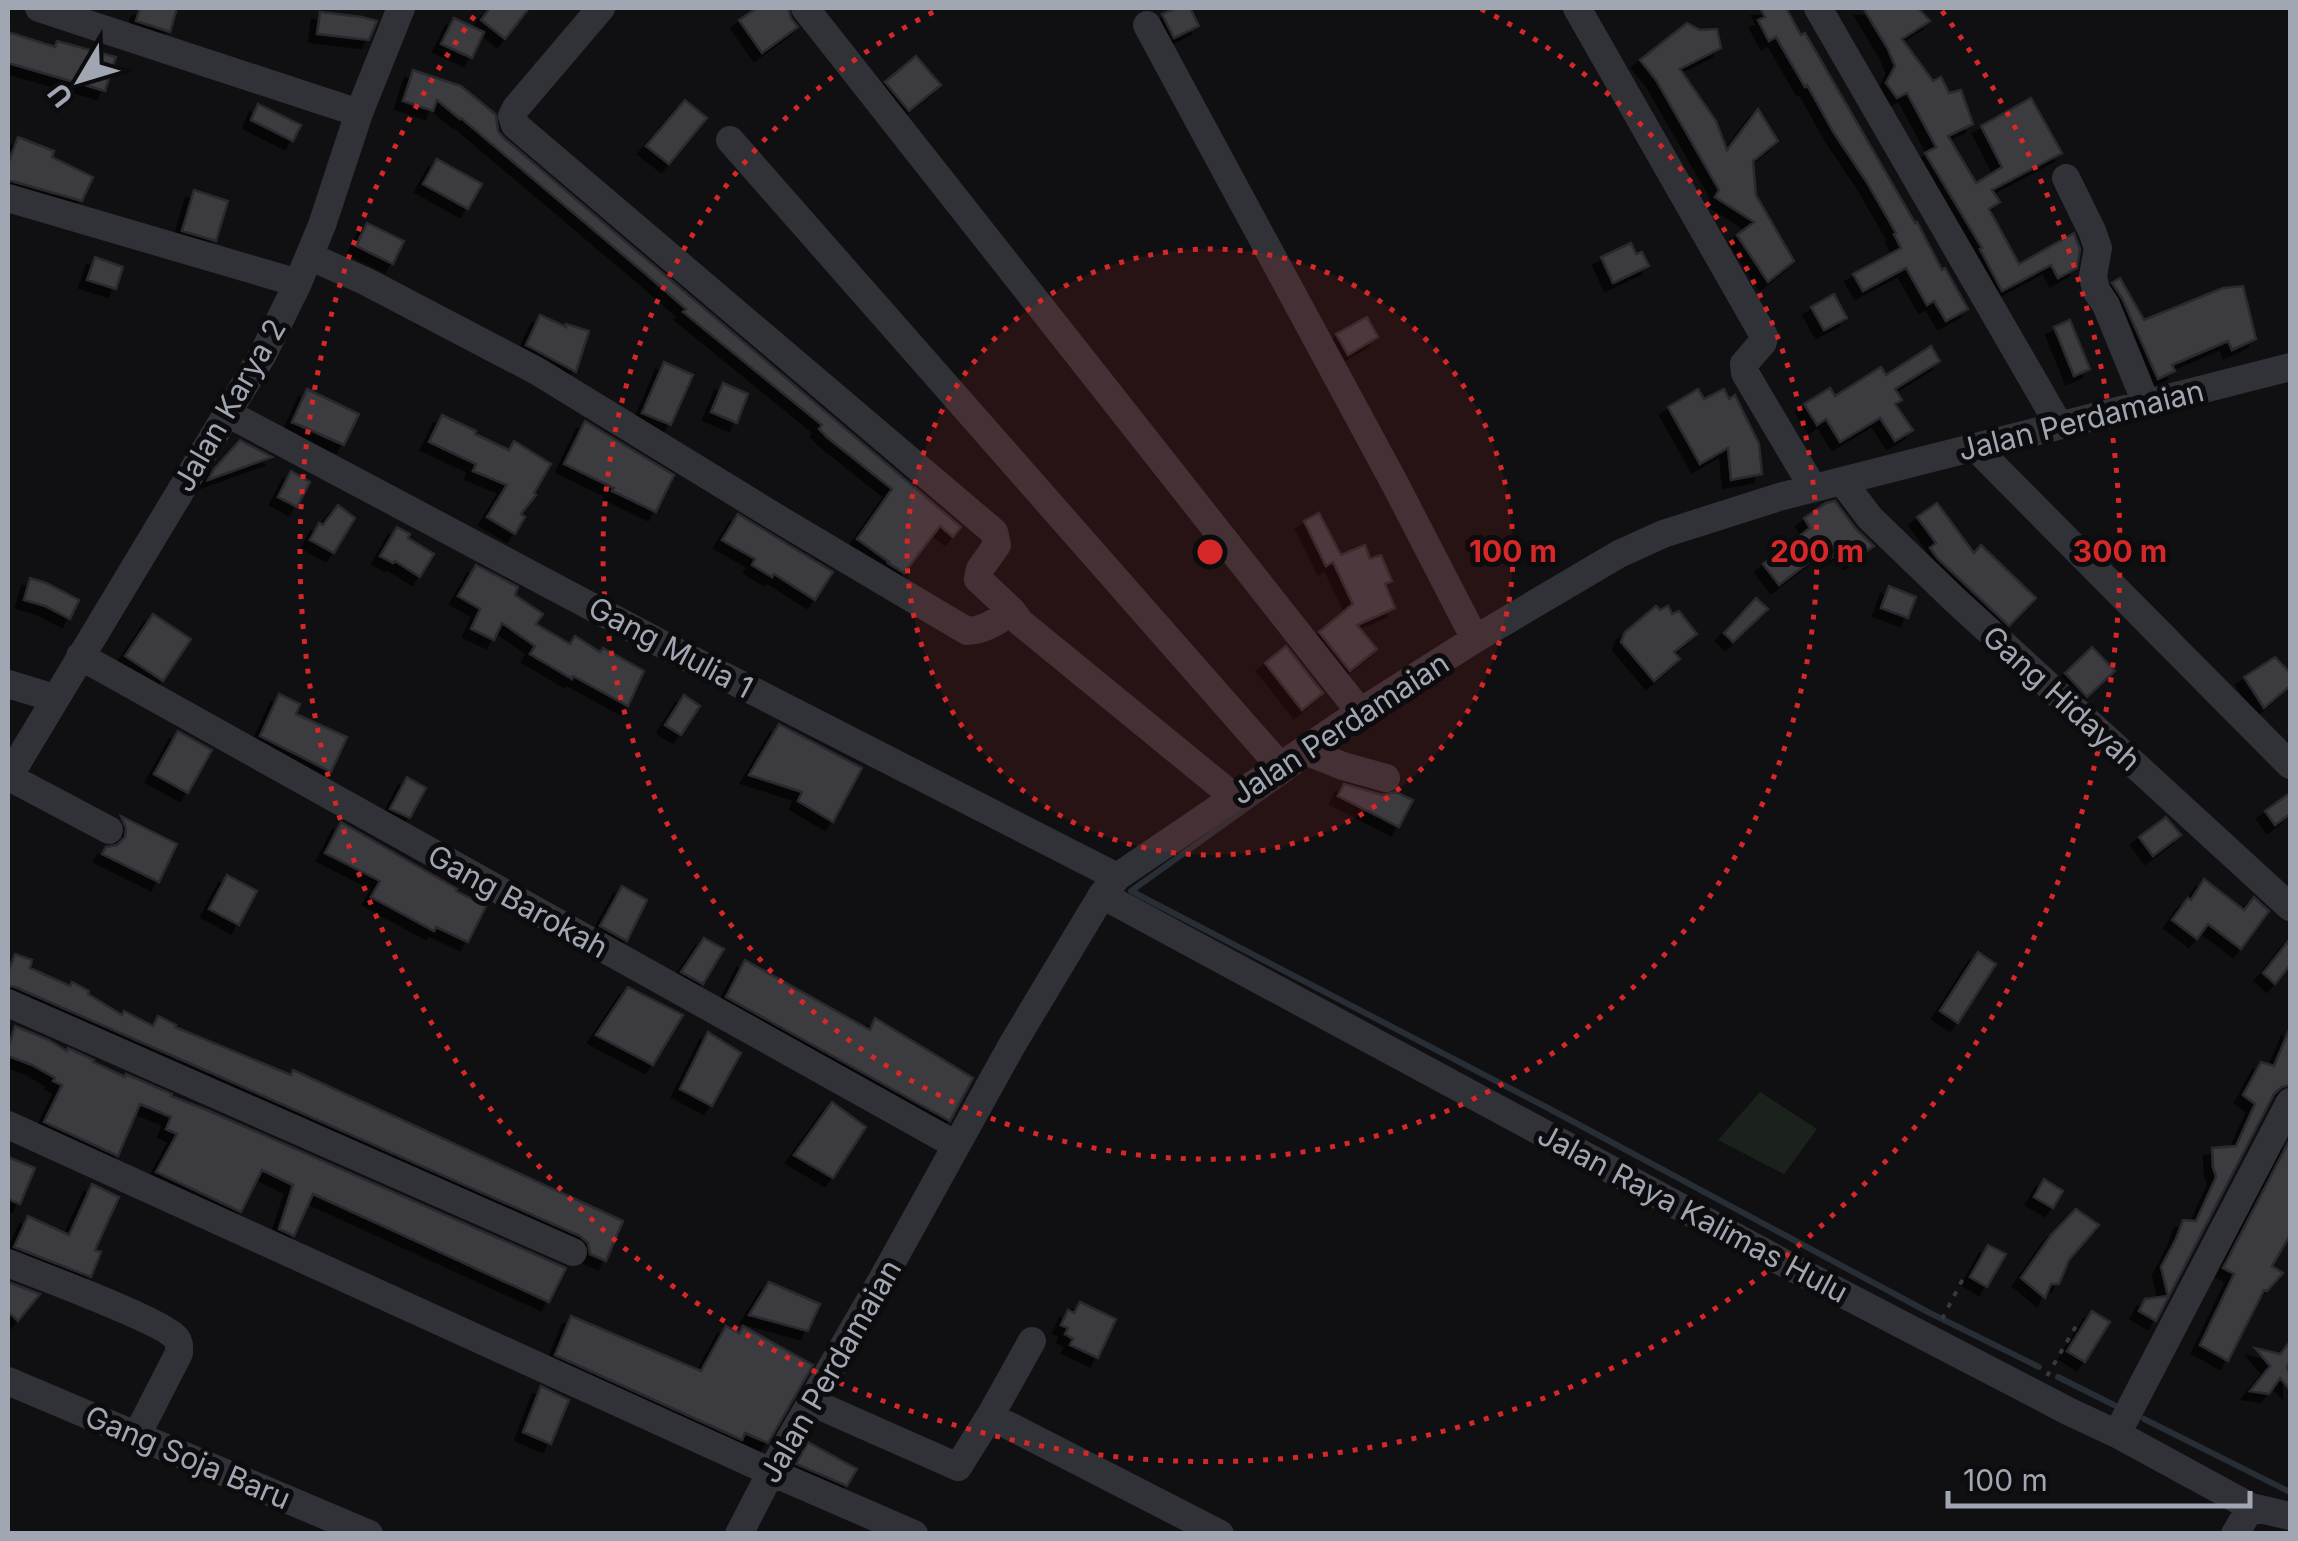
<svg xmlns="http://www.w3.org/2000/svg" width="2298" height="1541" font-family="Inter,sans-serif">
	<defs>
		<filter id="shadow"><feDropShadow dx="-8" dy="8" stdDeviation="0" flood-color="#0009"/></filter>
	</defs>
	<rect width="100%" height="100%" fill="#101012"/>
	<path fill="#1b221c" d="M1760 1092 1817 1129 1784 1174 1718 1140Z"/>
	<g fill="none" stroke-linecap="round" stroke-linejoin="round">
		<path stroke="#272e35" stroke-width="6" d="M1303 768 1131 891 1546 1107 1928 1312 2039 1367
			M2058 1377 2114 1405
			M2144 1419 2290 1492"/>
	</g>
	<path fill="#3a3b3f" stroke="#2a2a2e" stroke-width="2.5" filter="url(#shadow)" d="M140 8H177L170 32 136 21Z
		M490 8H529L505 39 481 20Z
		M757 8H788L791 18 798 27 762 53 739 20Z
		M1176 8H1190L1199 26 1174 38 1162 14Z
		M1760 8H1786L1801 35 1805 33 1915 223 1917 222 1942 270 1945 268 1968 309 1946 321 1934 301 1927 305 1906 268 1863 291 1853 274 1901 248 1894 234 1896 233 1866 181 1834 133 1807 85 1805 87 1776 37 1769 41 1758 20 1765 17Z
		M1863 8H1918L1930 21 1902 39 1933 81 1941 77 1949 93 1961 90 1973 124 1948 136 1976 183 2002 167 1981 126 2031 98 2062 153 1992 190 2000 202 1989 209 2019 264 2074 233 2080 249 2077 268 2058 278 2051 265 2002 291 1980 249 1982 248 1925 153 1936 147 1907 93 1897 98 1886 83 1895 66 1888 49Z
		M320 12 362 17 377 21 369 40 317 34Z
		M454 18 484 32 472 58 441 44Z
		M1687 23 1700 30 1717 29 1721 48 1680 69 1716 121 1727 150 1758 109 1778 141 1753 161 1756 195 1794 261 1768 282 1737 235 1754 222 1715 197 1719 190 1656 80 1640 60Z
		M8 32 55 47 57 41 116 57 105 91 8 63Z
		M916 56 941 85 909 111 885 82Z
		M413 70 461 86 477 99 496 115 498 131 504 138 961 527 953 537 940 526 904 573 888 563 889 562 857 539 892 489 828 438 819 429 822 425 683 312 686 309 647 275 461 118 460 119 437 100 433 111 403 101Z
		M685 100 707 118 669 164 646 146Z
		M258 104 301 125 293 141 251 120Z
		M18 137 54 151 52 157 93 177 82 201 8 180V164Z
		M437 159 482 184 468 209 423 184Z
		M194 190 228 201 216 241 182 231Z
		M367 223 404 241 393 264 356 246Z
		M1631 243 1636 254 1642 252 1649 266 1613 283 1601 257Z
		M95 257 123 267 116 289 87 280Z
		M2120 278 2144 320 2223 288 2243 286 2256 339 2232 350 2228 341 2172 365 2175 371 2158 379 2122 298 2112 283Z
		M1834 294 1847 318 1824 330 1811 307Z
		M540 315 566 327V324L589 331 576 372 526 345Z
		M1367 317 1378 337 1348 355 1336 334Z
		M2070 320 2090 369 2074 376 2054 327Z
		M1931 346 1940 361 1895 389 1902 400 1895 404 1913 430 1895 441 1880 418 1840 442 1826 419 1817 425 1804 404 1830 388 1835 396 1881 367 1886 375Z
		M664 362 693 375 671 425 642 413Z
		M723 383 748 394 737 423 711 412Z
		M307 389 359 414 344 445 292 422Z
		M1698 389 1704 399 1724 389 1729 399 1735 395 1759 444 1762 474 1731 480 1728 448 1700 464 1668 407Z
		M442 415 476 431 475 434 509 450 514 441 551 464 534 493 536 495 521 514 525 517 515 534 487 517 507 485 473 471 476 464 429 442Z
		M585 421 674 475 656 512 612 491 614 488 564 464Z
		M240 440 272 457 208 480 214 469Z
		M291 471 310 482 297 507 278 497Z
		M1835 501 1856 529 1874 546 1852 561 1845 549 1830 559 1825 550 1779 585 1763 564 1810 528 1804 518 1826 503Z
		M1937 503 1974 553 1981 545 2036 598 2009 626 1938 559 1930 548 1936 543 1917 517Z
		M338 505 355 518 334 553 310 540 319 523 323 525Z
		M1319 513 1341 555 1365 545 1370 559 1381 555 1392 581 1385 584 1395 608 1357 625 1377 649 1350 671 1319 632 1353 604 1333 562 1326 566 1304 521Z
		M738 514 833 572 815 600 774 574 772 577 752 565 755 559 722 540Z
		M397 527 410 534 408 538 434 554 420 577 395 561 393 563 380 556Z
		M476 565 518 587 515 595 543 614 536 624 570 644 575 636 600 652 603 648 644 671 628 706 573 676 572 679 530 654 535 646 502 623 494 640 471 629 480 609 458 596Z
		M30 578 46 583 79 600 70 619 45 606 24 600Z
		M1889 586 1916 597 1908 618 1881 608Z
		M1756 598 1768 609 1733 642 1724 633Z
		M1656 606 1660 610 1668 606 1672 614 1679 611 1697 634 1674 652 1680 659 1654 681 1621 642 1625 632Z
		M153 614 191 639 163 681 125 656Z
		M1286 646 1323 693 1302 710 1265 663Z
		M2092 647 2115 671 2087 697 2065 673Z
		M2275 657 2290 673V686L2264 708 2244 677Z
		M279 694 300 704 296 714 347 737 331 772 260 736Z
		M684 695 700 706 681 735 665 725Z
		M779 724 862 768 833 822 798 801 802 792 749 775Z
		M178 731 212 750 188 793 154 774Z
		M407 777 426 788 410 818 390 809Z
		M1344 784 1382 795 1396 792 1413 800 1399 827 1338 796Z
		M2290 793V814L2275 825 2265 811Z
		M121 816 177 844 159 882 102 854 106 847 117 845 125 837 126 828Z
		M2166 817 2181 835 2153 856 2139 837Z
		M341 822 457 889 456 891 486 906 468 942 436 927 434 931 371 897 380 881 325 853Z
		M227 875 257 891 239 925 209 909Z
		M2204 879 2244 910 2254 897 2269 911 2241 949 2208 924 2197 939 2172 920 2188 898 2191 900Z
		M622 886 647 900 627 941 600 926Z
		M704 938 724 949 703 984 681 972Z
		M2290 939V965L2275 984 2263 973Z
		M1978 952 1996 964 1958 1023 1940 1011Z
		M15 954 32 960 30 968 70 986 72 982 89 991 88 994 122 1015 124 1011 153 1026 158 1016 176 1025 175 1027 291 1075 293 1070 623 1221 606 1261 590 1254 588 1243 580 1236 191 1064 15 987 8 986V972Z
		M745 960 870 1030 875 1018 973 1078 950 1121 726 997Z
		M628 987 683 1015 653 1065 596 1035Z
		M15 1026 49 1040 67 1051 68 1048 94 1060 93 1062 125 1077 126 1074 172 1094 171 1096 207 1110 566 1268 549 1302 313 1194 294 1236 279 1229 293 1185 262 1170 241 1212 156 1172 177 1134 166 1129 171 1117 140 1104 118 1156 44 1122 62 1085 53 1081 55 1078 32 1065 8 1056V1048Z
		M2290 1028V1085L2282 1087 2274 1094 2156 1321 2139 1311 2145 1299 2168 1296 2161 1267 2176 1239 2183 1220 2196 1221 2216 1177 2213 1167 2212 1148 2236 1146 2255 1104 2243 1095 2261 1062 2274 1066Z
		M708 1032 741 1053 712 1106 680 1089Z
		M832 1102 866 1127 833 1178 794 1155Z
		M2290 1139V1235L2272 1266 2283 1273 2267 1291 2264 1290 2228 1361 2200 1345 2234 1274 2223 1268Z
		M8 1157 35 1168 20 1204 8 1199Z
		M2044 1179 2063 1191 2053 1208 2034 1197Z
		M92 1184 119 1197 95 1250 101 1252 91 1277 14 1247 28 1216 69 1235Z
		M2076 1209 2099 1225 2069 1260 2059 1284H2051L2045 1298 2021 1278 2051 1235Z
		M1988 1245 2006 1254 1987 1287 1970 1277Z
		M8 1282 40 1294 18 1321 8 1312Z
		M769 1282 820 1304 808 1331 749 1315Z
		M1080 1302 1116 1319 1098 1358 1070 1345 1073 1339 1065 1334 1068 1328 1061 1325 1068 1310 1074 1313Z
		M2092 1311 2110 1322 2085 1362 2067 1351Z
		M571 1316 701 1371 726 1326 739 1333 743 1326 813 1365 768 1443 745 1433 742 1440 555 1355Z
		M2289 1343 2290 1361 2287 1367 2290 1374V1390L2280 1378 2269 1394 2250 1391 2270 1366 2255 1348 2280 1354Z
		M541 1386 569 1400 551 1444 523 1432Z
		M808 1442 857 1469 847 1486 796 1464Z"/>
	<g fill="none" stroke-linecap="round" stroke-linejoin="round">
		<path stroke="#37393e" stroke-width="4" stroke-dasharray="5 8" stroke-linecap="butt" d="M1942 1319 1965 1275
			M2047 1376 2079 1321"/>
		<path stroke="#313237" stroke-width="28" d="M39 8 359 113
			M601 8 516 108 512 116 515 125 994 532 997 545 980 569 978 579 1012 611
			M805 8 1360 712
			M1577 8 1764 336 1763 342 1744 364 1745 373 1813 488
			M1818 8 2059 425
			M1147 25 1395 484 1475 639
			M730 140 1280 766
			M2066 178 2092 231 2098 248 2093 276 2096 290 2106 305 2146 403
			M8 198 298 283
			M309 256 367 282 537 371 777 518 967 631C986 630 997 621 1012 611L1020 622 1234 797
			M227 413 675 651 1117 877
			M1975 447 2290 765
			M1842 481 1870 518 1954 599 2290 907
			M80 656 956 1145
			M8 684 54 698
			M1305 751 1343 766 1386 778
			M9 777 109 830
			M8 778 263 354 298 283 322 225 359 113 401 8
			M1102 895 1795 1269 2070 1412 2117 1434 2251 1507 2290 1516
			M8 1003 573 1252
			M8 1125 771 1472 914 1534
			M8 1263C35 1274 163 1321 176 1338 180 1343 179 1347 179 1353L137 1435
			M8 1381 369 1534
			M811 1402 958 1467 990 1416 1220 1534
			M990 1416 1032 1341
			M2117 1434 2290 1102
			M739 1534 771 1472 883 1278 1012 1045 1102 895 1117 877 1360 712 1475 639 1619 554 1663 534 1779 497 2290 367
			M2235 1534 2251 1507"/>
	</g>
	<circle cx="1210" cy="552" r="303" fill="#d62828" fill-opacity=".12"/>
	<g fill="none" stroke="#d62828" stroke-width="5" stroke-dasharray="5 10">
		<circle cx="1210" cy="552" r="303"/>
		<path d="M1481 9A607 607 0 1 1 939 9"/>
		<path d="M1942 11A910 910 0 1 1 478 11"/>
	</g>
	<g text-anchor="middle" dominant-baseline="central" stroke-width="10" stroke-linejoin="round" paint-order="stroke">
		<g font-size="30" fill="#a1a6b3" stroke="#0c0b0d">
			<text transform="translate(229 405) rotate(-60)">Jalan Karya 2</text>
			<text transform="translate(2081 420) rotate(-14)">Jalan Perdamaian</text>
			<text transform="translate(671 647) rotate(28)">Gang Mulia 1</text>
			<text transform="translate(2062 698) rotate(42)">Gang Hidayah</text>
			<text transform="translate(1340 728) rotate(-33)">Jalan Perdamaian</text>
			<text transform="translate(518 901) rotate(29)">Gang Barokah</text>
			<text transform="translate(1693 1213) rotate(28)">Jalan Raya Kalimas Hulu</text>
			<text transform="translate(830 1371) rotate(-60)">Jalan Perdamaian</text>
			<text transform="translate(188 1457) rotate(23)">Gang Soja Baru</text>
		</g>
	</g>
	<circle cx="1210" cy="552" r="15" fill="#d62828" stroke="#0c0b0d" stroke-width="5"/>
	<g font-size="30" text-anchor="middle" font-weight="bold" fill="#d62828" stroke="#0c0b0d" stroke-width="10" stroke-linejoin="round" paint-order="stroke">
		<text x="1513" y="562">100 m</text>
		<text x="1817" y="562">200 m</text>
		<text x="2120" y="562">300 m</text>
	</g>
	<rect width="2298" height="1541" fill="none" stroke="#a1a6b3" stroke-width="20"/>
	<g transform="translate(80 80) rotate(232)" stroke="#0c0b0d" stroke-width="8" paint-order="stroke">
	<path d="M0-8L18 38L0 25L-18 38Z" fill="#a1a6b3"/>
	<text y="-15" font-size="28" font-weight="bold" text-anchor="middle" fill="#a1a6b3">U</text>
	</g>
	<path d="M1948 1491v15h302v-15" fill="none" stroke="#a1a6b3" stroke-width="5"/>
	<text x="1963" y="1491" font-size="30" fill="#a1a6b3" stroke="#0c0b0d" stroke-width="8" paint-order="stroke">100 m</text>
</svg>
